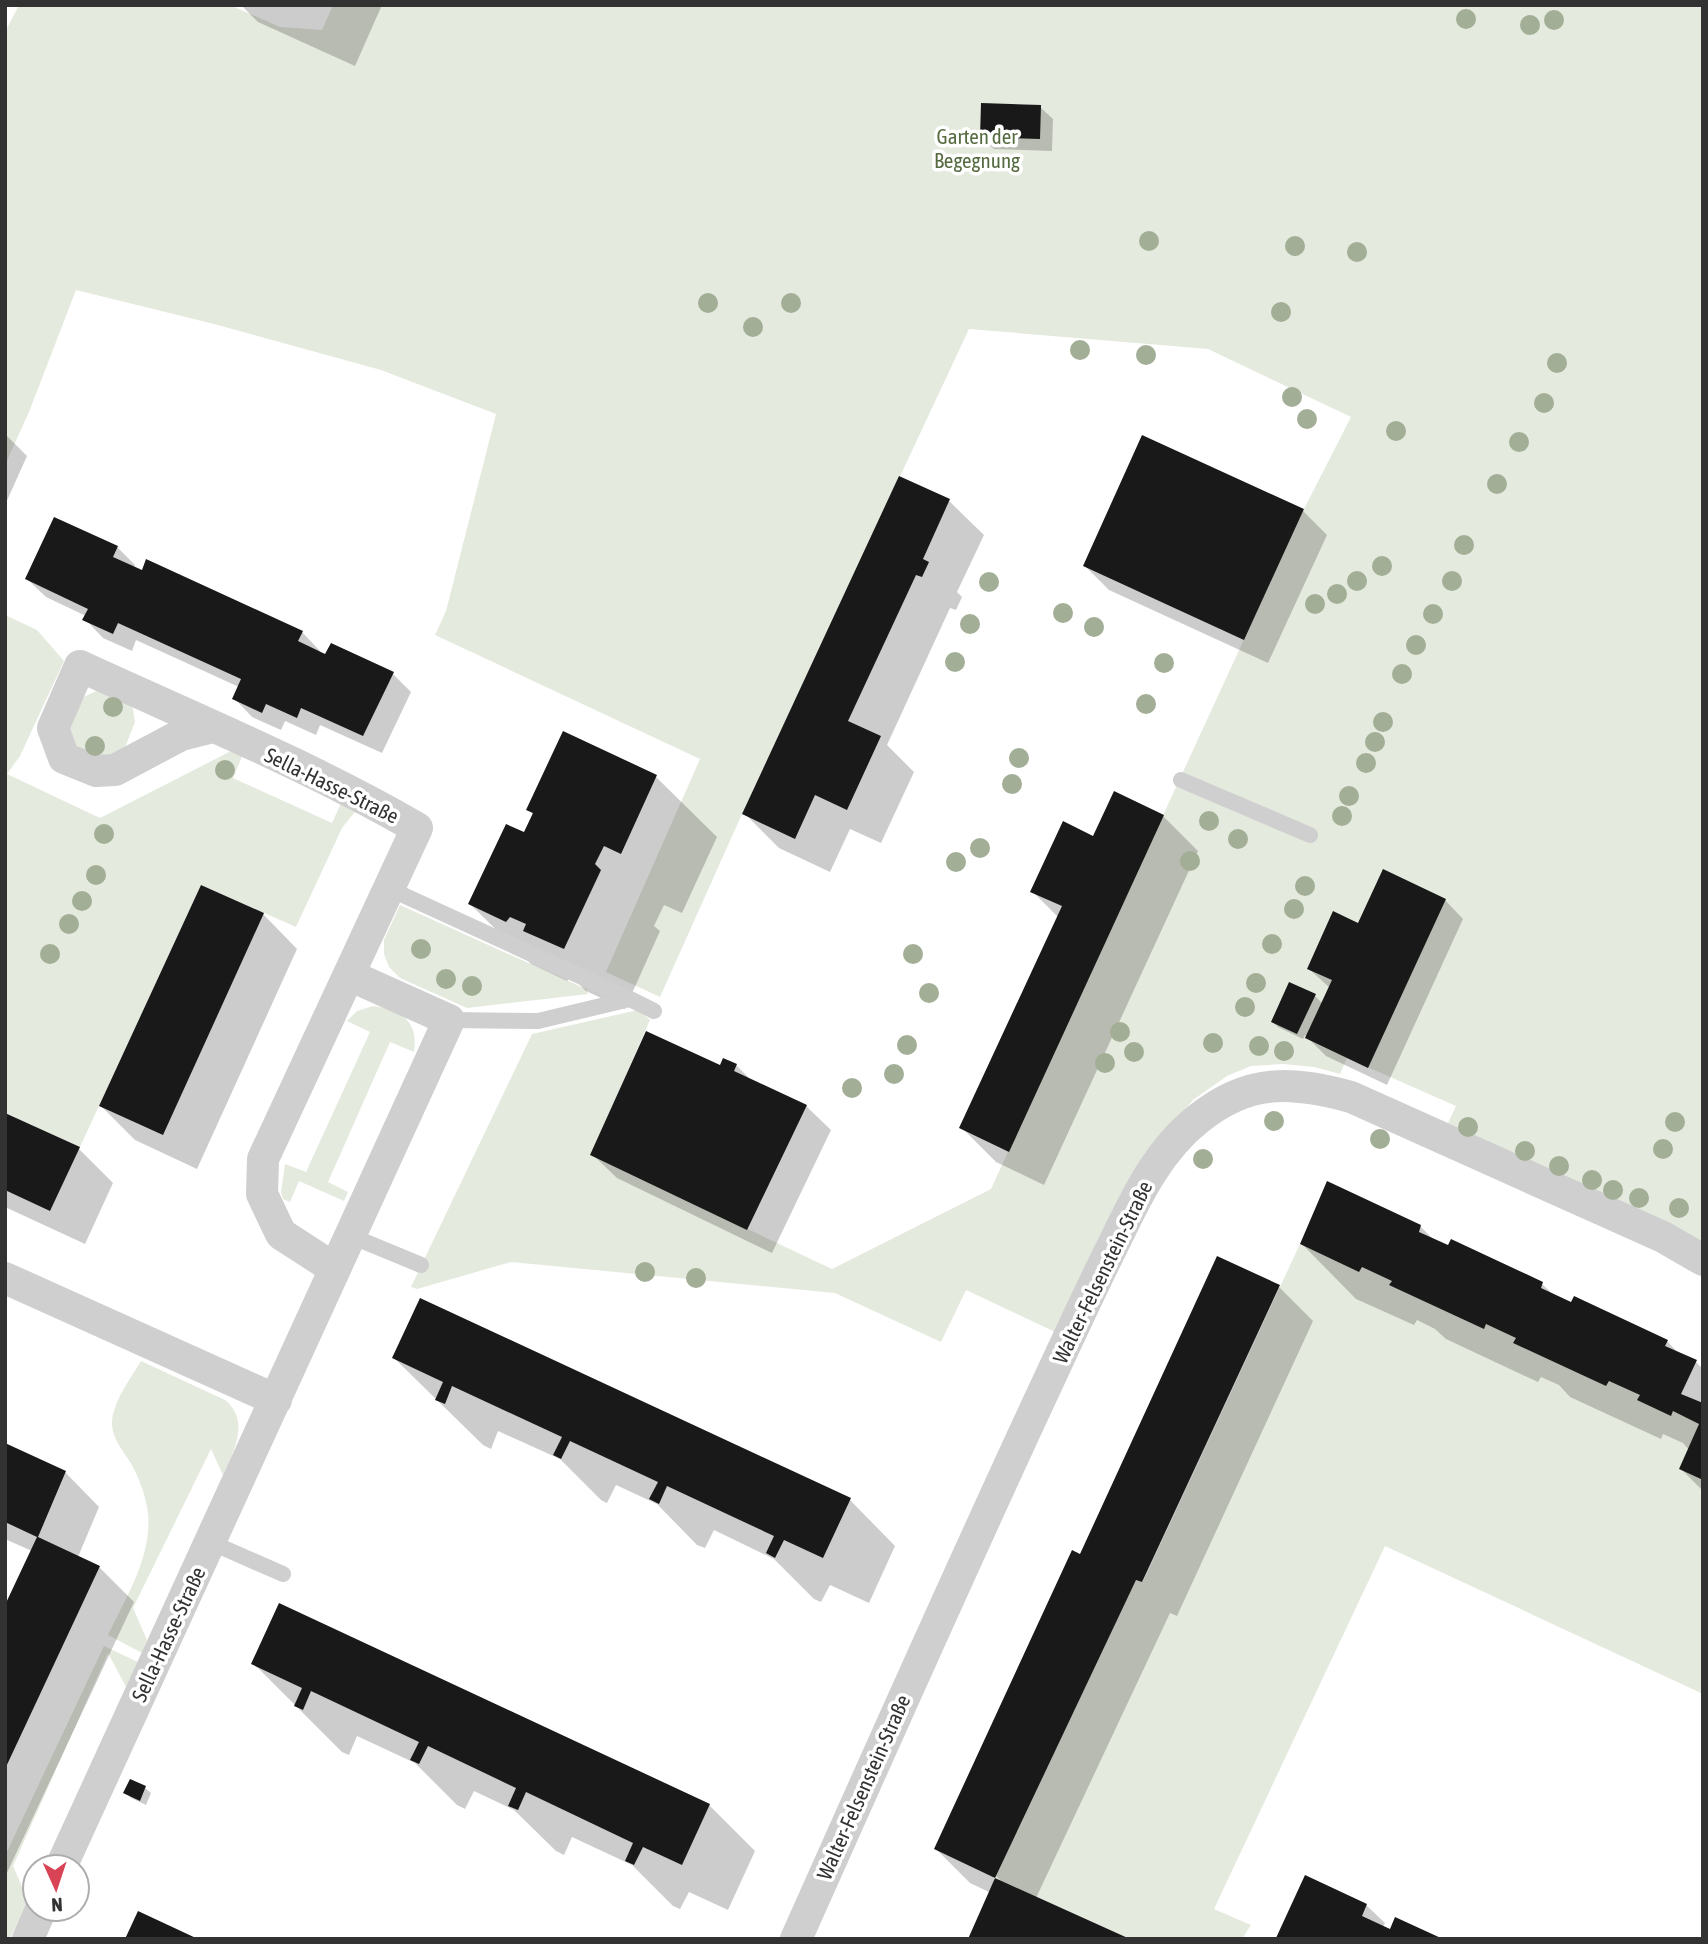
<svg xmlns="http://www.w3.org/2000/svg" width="1708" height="1944" font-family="'Asap Condensed',sans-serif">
	<rect width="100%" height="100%" fill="#fff"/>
	<path fill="#e5eade" d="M19 5H230L280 27 322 30 333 5H1703V1245L1683 1232 1448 1123 1456 1106 1347 1058 1340 1074 1314 1067 1283 1064 1251 1066 1227 1076 1193 1100 1140 1164 1055 1332 966 1290 941 1342 835 1293 511 1262 417 1289 411 1287 532 1034 638 1010 650 1020 591 1155 832 1269 991 1189 1304 509 1351 417 1208 349 969 329 742 814 660 997 606 972 700 759 435 635 446 611 496 414 381 370 214 324 76 290 29 412 5 465V32Z
		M5 615 37 630 64 661 20 756 7 774 100 818 237 748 244 752 233 778 332 823 342 801 358 808 342 828 296 927 201 885 80 1147 5 1113Z
		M102 688 132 703 135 722 124 750 102 761 72 747 68 726 84 697Z
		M400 905 586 989 588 994 467 1008 400 978 389 967 384 954V940Z
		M373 1006C400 1009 419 1021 414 1052L390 1042 328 1182 348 1192 344 1201 299 1181 290 1202 283 1199 281 1192 285 1164 306 1172 370 1032 347 1021 357 1011Z
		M1300 1244 1359 1271 1362 1267 1392 1281 1390 1285 1484 1328 1486 1324 1516 1338 1514 1342 1606 1386 1609 1381 1640 1395 1671 1415 1674 1411 1699 1424 1679 1469 1703 1480V1694L1385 1546 1214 1909 1251 1925 1242 1939H1130L995 1878 1136 1580 1143 1582Z
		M141 1361 225 1400C251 1421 233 1452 223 1475L211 1449 133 1608 147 1640 142 1653 108 1635C126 1597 152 1557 148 1513 146 1497 140 1481 133 1467 122 1447 105 1434 115 1408 120 1392 132 1376 141 1361Z
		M104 1646 138 1662 126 1687 108 1653 13 1866 28 1900 10 1939H5V1856Z"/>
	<path fill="#0003" fill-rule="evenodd" d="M241 5H382L355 66 258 22Z
		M1040 107 1053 119 1052 151 994 149 982 137Z
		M5 434 27 456 5 505Z
		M900 478 949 501 984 535 957 592 962 597 956 610 950 608 887 745 914 772 881 843 850 829 830 872 779 848 744 813Z
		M1303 511 1327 535 1268 663 1109 590 1085 566Z
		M117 547 135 565 134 568 302 632 320 651 319 653 393 674 411 692 382 753 320 725 316 735 285 721 281 730 252 717 234 698 239 687 136 640 132 651 103 638 85 619 86 616 46 597 27 579Z
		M564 734 656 777 717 837 682 913 664 905 654 926 660 931 625 1009 586 991 571 976 567 981 531 964 470 904 525 834 534 815 528 810Z
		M1163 816 1198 851 1044 1185 996 1162 961 1127 1059 918 1032 891 1094 838Z
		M1445 900 1463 919 1387 1085 1326 1056 1305 1035 1303 1039 1278 1027 1273 1022 1315 996 1323 1004 1330 988 1309 969 1359 925Z
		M263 914 297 949 197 1169 135 1140 101 1106Z
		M736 1065 752 1081 806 1106 831 1130 772 1253 617 1178 592 1154 721 1067Z
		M5 1115 79 1149 113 1183 85 1244 5 1207Z
		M1420 1226 1435 1241 1542 1284 1556 1297 1667 1341 1680 1355 1696 1362 1703 1369V1491L1681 1469 1689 1450 1683 1443 1663 1434 1661 1439 1570 1397 1559 1385 1541 1377 1538 1382 1446 1339 1435 1329 1417 1320 1414 1325 1356 1299 1302 1244Z
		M1279 1287 1313 1321 1177 1616 1170 1613 1036 1898 991 1893 970 1883 936 1849 1080 1557ZM994 1874 1003 1883H1002L994 1879Z
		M394 1358 850 1500 895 1546 869 1603 830 1585 821 1602 814 1599 774 1559 714 1530 705 1548 697 1545 657 1504 616 1485 607 1503 601 1500 560 1459 498 1431 491 1449 483 1445Z
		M5 1445 65 1472 99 1507 78 1557 99 1567 134 1602 5 1877V1609L32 1551 5 1539Z
		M254 1664 709 1805 755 1851 728 1910 689 1892 680 1909 673 1906 632 1865 572 1837 564 1855 556 1851 514 1810 474 1791 465 1809 457 1805 415 1763 357 1736 349 1755 342 1752Z
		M145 1788 151 1793 146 1805 131 1798 125 1792Z
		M1366 1905 1385 1923 1383 1927 1391 1931 1279 1939Z"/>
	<path fill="#191919" d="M981 103 1041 105 1040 139 980 137Z
		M1142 435 1304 509 1244 640 1083 566Z
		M899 476 950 499 923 559 929 562 922 577 916 575 848 721 881 736 847 810 815 795 795 839 742 814Z
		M54 517 118 546 113 557 142 570 146 559 303 631 298 641 325 654 331 643 394 672 363 736 301 708 297 718 266 704 262 713 232 699 241 679 118 623 113 634 82 620 88 609 25 579Z
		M563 731 657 775 621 854 604 846 595 864 601 870 564 949 523 931 526 924 510 917 506 922 468 904 506 824 524 832 533 813 526 810Z
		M1114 791 1164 815 1009 1152 959 1128 1062 906 1030 892 1063 821 1093 836Z
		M1383 869 1446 899 1368 1068 1305 1038 1332 980 1307 969 1333 911 1358 923Z
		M201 885 264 913 163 1135 99 1106Z
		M1289 982 1316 994 1297 1034 1271 1022Z
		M646 1031 720 1065 723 1058 737 1064 734 1071 807 1105 747 1230 590 1155Z
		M5 1113 80 1147 50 1211 5 1190Z
		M1327 1181 1421 1225 1419 1232 1448 1245 1451 1239 1543 1282 1541 1288 1571 1302 1574 1296 1668 1340 1665 1346 1697 1360 1681 1394 1703 1403V1480L1679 1469 1699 1424 1673 1411 1671 1416 1637 1400 1640 1395 1609 1381 1606 1386 1513 1343 1516 1338 1486 1324 1484 1329 1389 1285 1392 1281 1362 1267 1359 1272 1300 1244Z
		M1217 1256 1280 1285 1142 1582 1136 1580 995 1878 1130 1939H968L995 1878 934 1849 1072 1550 1080 1554Z
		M420 1298 851 1498 823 1558 784 1540 775 1558 766 1553 774 1536 667 1486 659 1504 649 1499 658 1482 570 1441 561 1459 553 1455 562 1437 452 1386 445 1404 435 1400 443 1382 392 1358Z
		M5 1443 66 1471 38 1537 100 1566 5 1769V1605L37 1537 5 1522Z
		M279 1603 710 1804 682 1865 643 1847 634 1865 625 1861 633 1843 526 1792 518 1810 508 1806 516 1788 428 1746 419 1764 410 1760 419 1742 311 1691 303 1710 294 1706 302 1688 251 1664Z
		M130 1779 146 1786 140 1801 123 1793Z
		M1305 1875 1367 1904 1362 1916 1390 1929 1395 1917 1443 1939H1277L1276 1938Z
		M138 1911 198 1939H125Z"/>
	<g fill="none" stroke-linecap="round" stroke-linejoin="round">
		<path stroke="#cfcfcf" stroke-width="16" d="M1181 780 1310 835
			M390 889 630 999
			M449 1020 538 1021 630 999 654 1011
			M351 1236 421 1265
			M210 1542 283 1574"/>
		<path stroke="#cfcfcf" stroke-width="32" d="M213 727 181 735 115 770 96 771 64 758 53 728 80 666C193 718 310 766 417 828L263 1159 262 1194 281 1234 335 1269
			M5 1278 276 1400
			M61 1867 449 1020 349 975
			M28 1939 41 1909
			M796 1939C881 1749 965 1559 1053 1371 1072 1330 1091 1289 1111 1249 1134 1202 1156 1152 1198 1119 1249 1078 1291 1081 1351 1097L1663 1237 1703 1260"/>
	</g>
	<g fill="#a3ae96">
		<circle cx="1466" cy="19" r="10"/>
		<circle cx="1554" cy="20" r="10"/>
		<circle cx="1530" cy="25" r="10"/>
		<circle cx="1149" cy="241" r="10"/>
		<circle cx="1295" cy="246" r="10"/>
		<circle cx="1357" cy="252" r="10"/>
		<circle cx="708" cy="303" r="10"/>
		<circle cx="791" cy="303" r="10"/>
		<circle cx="1281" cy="312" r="10"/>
		<circle cx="753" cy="327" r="10"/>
		<circle cx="1080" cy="350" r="10"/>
		<circle cx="1146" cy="355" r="10"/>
		<circle cx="1557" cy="363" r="10"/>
		<circle cx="1292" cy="397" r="10"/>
		<circle cx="1544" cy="403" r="10"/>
		<circle cx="1307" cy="419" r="10"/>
		<circle cx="1396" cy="431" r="10"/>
		<circle cx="1519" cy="442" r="10"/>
		<circle cx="1497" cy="484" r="10"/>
		<circle cx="1464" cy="545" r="10"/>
		<circle cx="1382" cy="566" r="10"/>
		<circle cx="1357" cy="581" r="10"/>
		<circle cx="1452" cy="581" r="10"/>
		<circle cx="989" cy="582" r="10"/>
		<circle cx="1337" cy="594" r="10"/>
		<circle cx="1315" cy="604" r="10"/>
		<circle cx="1063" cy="613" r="10"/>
		<circle cx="1433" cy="614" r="10"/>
		<circle cx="970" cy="624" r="10"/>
		<circle cx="1094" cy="627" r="10"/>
		<circle cx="1416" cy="645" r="10"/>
		<circle cx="955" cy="662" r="10"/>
		<circle cx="1164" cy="663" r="10"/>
		<circle cx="1402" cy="674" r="10"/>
		<circle cx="1146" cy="704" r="10"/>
		<circle cx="113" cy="707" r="10"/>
		<circle cx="1383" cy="722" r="10"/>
		<circle cx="1375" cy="742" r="10"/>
		<circle cx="95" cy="746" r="10"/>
		<circle cx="1019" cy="758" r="10"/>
		<circle cx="1366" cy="763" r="10"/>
		<circle cx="225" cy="770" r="10"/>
		<circle cx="1012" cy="784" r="10"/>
		<circle cx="1349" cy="796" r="10"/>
		<circle cx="1342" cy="816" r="10"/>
		<circle cx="1209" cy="821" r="10"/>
		<circle cx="104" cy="834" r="10"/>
		<circle cx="1238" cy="839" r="10"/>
		<circle cx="980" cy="848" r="10"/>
		<circle cx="1190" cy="861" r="10"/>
		<circle cx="956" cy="862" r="10"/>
		<circle cx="96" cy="875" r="10"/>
		<circle cx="1305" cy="886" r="10"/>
		<circle cx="82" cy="901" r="10"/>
		<circle cx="1294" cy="909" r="10"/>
		<circle cx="69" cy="924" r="10"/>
		<circle cx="1272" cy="944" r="10"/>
		<circle cx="421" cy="949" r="10"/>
		<circle cx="50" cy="954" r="10"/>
		<circle cx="913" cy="954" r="10"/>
		<circle cx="446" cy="979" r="10"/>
		<circle cx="1256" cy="983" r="10"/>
		<circle cx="472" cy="986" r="10"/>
		<circle cx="929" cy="993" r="10"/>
		<circle cx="1245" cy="1007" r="10"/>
		<circle cx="1120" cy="1032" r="10"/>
		<circle cx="1213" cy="1043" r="10"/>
		<circle cx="907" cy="1045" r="10"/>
		<circle cx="1259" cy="1046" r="10"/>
		<circle cx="1284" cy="1051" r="10"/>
		<circle cx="1134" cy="1052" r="10"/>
		<circle cx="1105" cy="1063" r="10"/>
		<circle cx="894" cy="1074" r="10"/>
		<circle cx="852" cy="1088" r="10"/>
		<circle cx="1274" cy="1121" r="10"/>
		<circle cx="1675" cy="1122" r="10"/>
		<circle cx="1468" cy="1127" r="10"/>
		<circle cx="1380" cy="1139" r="10"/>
		<circle cx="1663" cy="1149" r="10"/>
		<circle cx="1525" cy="1151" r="10"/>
		<circle cx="1203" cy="1159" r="10"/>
		<circle cx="1559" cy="1166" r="10"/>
		<circle cx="1592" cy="1180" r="10"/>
		<circle cx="1613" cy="1190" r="10"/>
		<circle cx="1639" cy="1198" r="10"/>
		<circle cx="1679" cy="1208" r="10"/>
		<circle cx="645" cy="1272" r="10"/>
		<circle cx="696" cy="1278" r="10"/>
	</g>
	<g text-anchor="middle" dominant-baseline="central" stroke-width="7" stroke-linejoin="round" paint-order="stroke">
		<g font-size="21" fill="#576b41" stroke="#fff">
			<text x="977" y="136">Garten der<tspan x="977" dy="24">Begegnung</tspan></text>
		</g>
		<g font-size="21" fill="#323232" stroke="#fff">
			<text transform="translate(332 785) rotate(26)">Sella-Hasse-Straße</text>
			<text transform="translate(1102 1272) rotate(-64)">Walter-Felsenstein-Straße</text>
			<text transform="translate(168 1634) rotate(-65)">Sella-Hasse-Straße</text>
			<text transform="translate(863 1787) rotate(-66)">Walter-Felsenstein-Straße</text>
		</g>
	</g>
	<rect width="1708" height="1944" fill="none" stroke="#323232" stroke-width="14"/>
	<g transform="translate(56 1888) rotate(177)"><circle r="33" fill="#ffffff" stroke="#adadad" stroke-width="2"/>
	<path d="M0-5L12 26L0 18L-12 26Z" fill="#d94356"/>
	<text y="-10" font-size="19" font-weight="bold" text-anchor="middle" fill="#323232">N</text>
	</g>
</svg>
